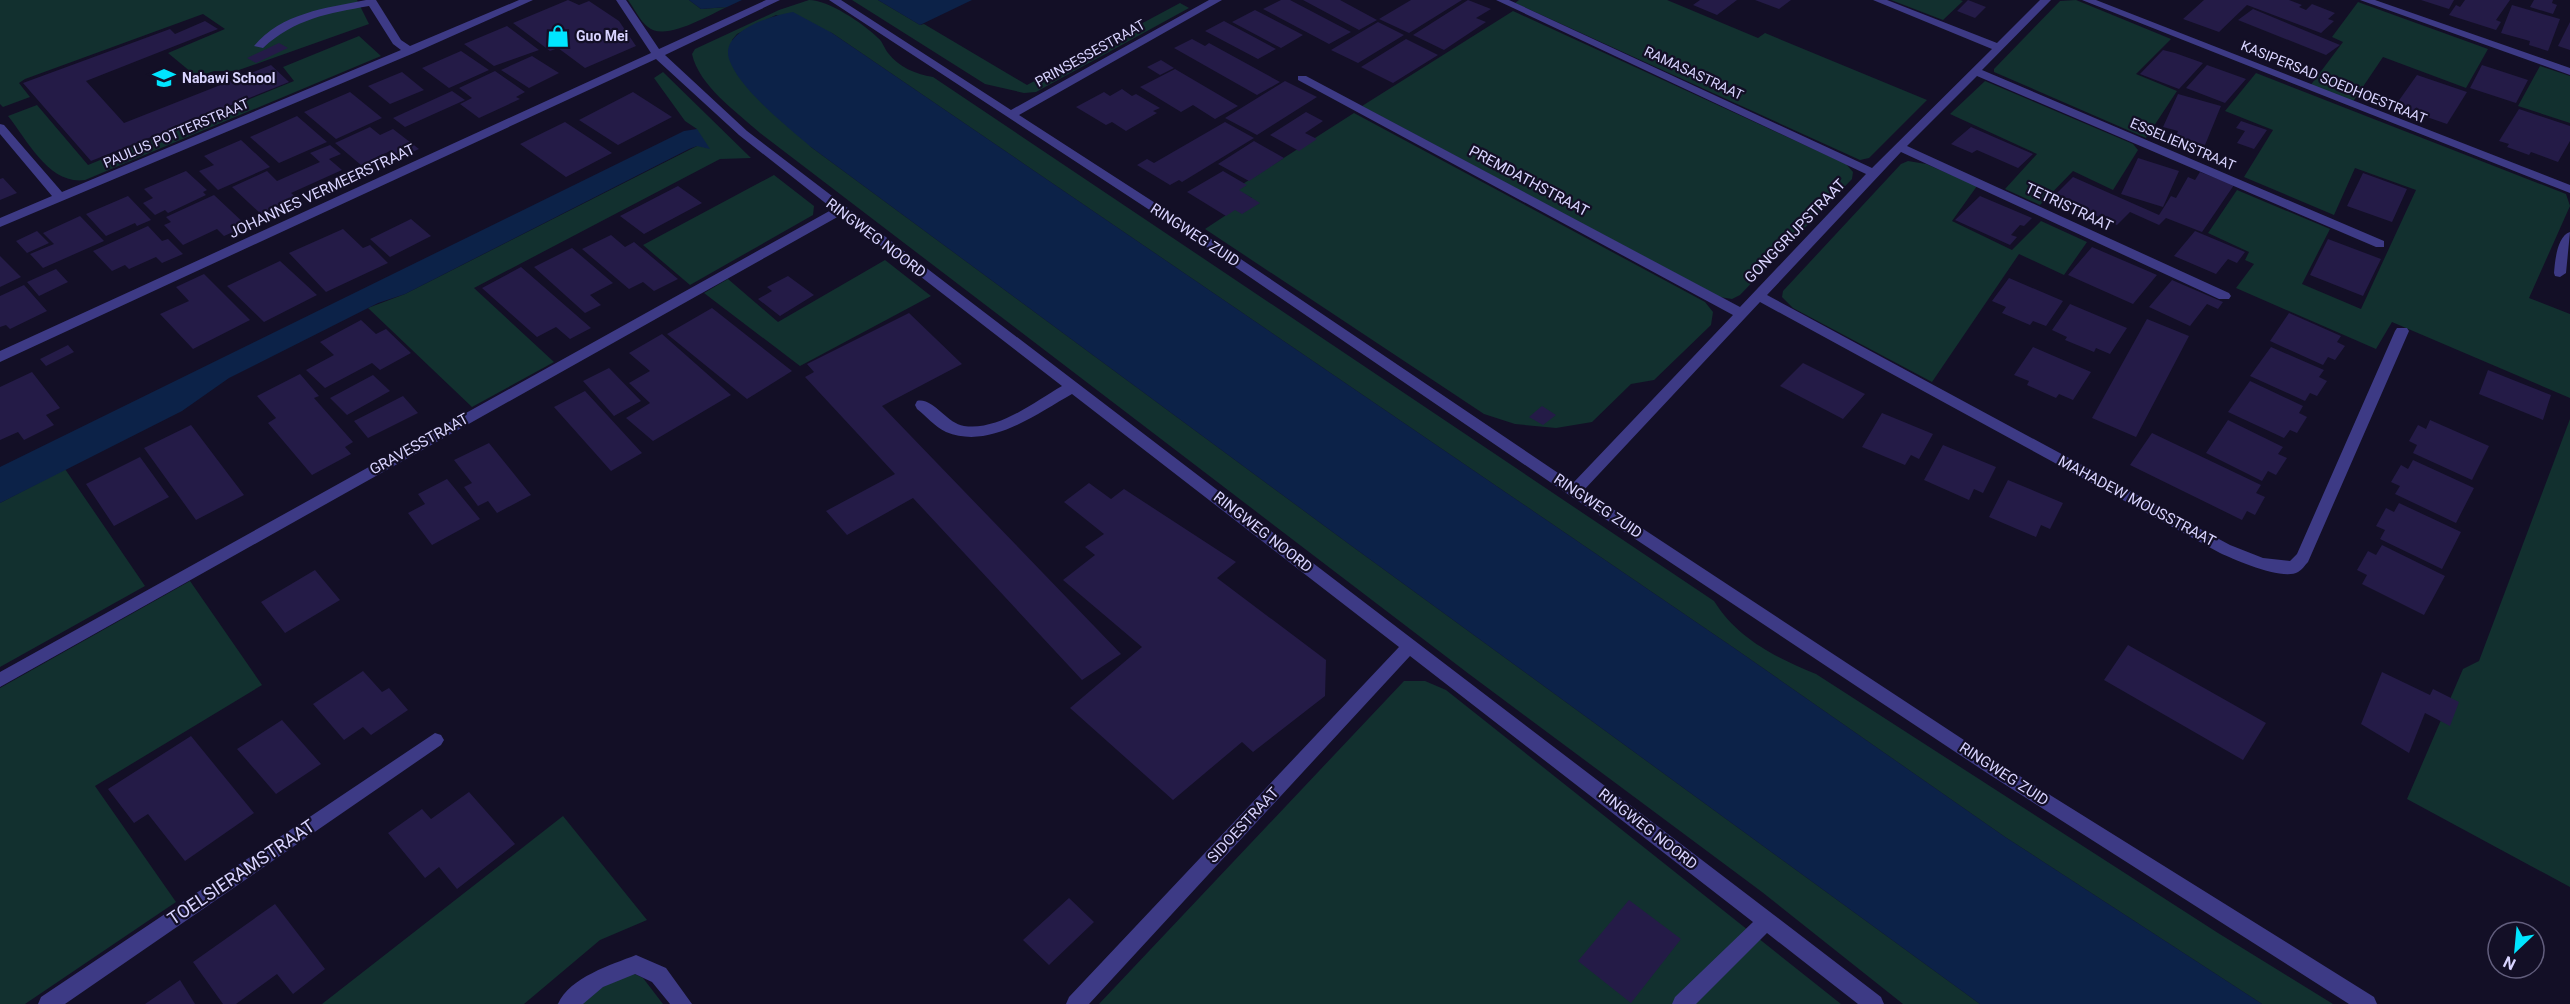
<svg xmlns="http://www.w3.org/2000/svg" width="2570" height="1004" font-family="Roboto,sans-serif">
	<rect width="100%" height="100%" fill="#130f26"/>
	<path fill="#12302f" d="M0 0H357L369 24 236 71H214L197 77 168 53 225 29 203 14 25 79 19 83 30 97 3 107 0 104Z
		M628 0H689L701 9 727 7C709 15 665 42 648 27 640 21 634 8 628 0Z
		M809 0C828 0 863 23 878 38 883 42 884 48 888 53 899 67 915 74 933 77L1714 601C1738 639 1775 657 1816 674L2218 933 2333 1004H2262L2005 837 1734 648 832 33 776 15 737 34 732 40 811 147 1349 544 1980 1004H1903L1762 892 1469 674 760 133C737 112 699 86 692 54L695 49 779 10Z
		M852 0H878L920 25 924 24 1027 85 1180 3 1189 8 1036 92 1024 93 985 84Z
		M1519 0H1667L1758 38 1765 33 1927 100 1869 158 1860 160 1515 3Z
		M1891 0H1960L1963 1 1943 20Z
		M2076 0 2171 39 2136 74 2177 91 2146 138 1994 72V69L2060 1Z
		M2358 2 2488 49 2466 88 2383 57 2352 103 2310 86 2343 42 2332 37Z
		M1513 11 1846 164 1853 172 1852 179 1740 295 1732 299 1720 297 1362 106Z
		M359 36 381 56 85 180C49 185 28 141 8 116L37 105 88 165 294 81 283 67Z
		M2540 66 2570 76V123L2518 106Z
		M663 72 751 158 720 159 474 288 554 362 472 407 368 308 405 294 697 146V129L685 121 654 78Z
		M2256 73 2566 194 2570 206 2529 298 2570 314V398L2392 322 2376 349 2236 288 2254 264 2245 260 2249 252 2208 233 2237 190 2330 229 2302 284 2361 309 2416 190 2355 168 2334 215 2244 177 2273 130 2225 111Z
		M1985 81 2133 144 2138 150 2113 190 2073 171 2040 205 2005 189 2037 154 1950 114Z
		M1354 113 1705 302 1713 312 1711 325 1654 380 1631 384 1592 422 1556 428 1515 424 1484 414 1205 229 1252 198 1235 189Z
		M1908 161 1926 164 1977 186 1952 221 2012 250 2041 221 2087 242 2064 275 2019 254 1932 382 1793 308 1782 297 1783 291 1901 164Z
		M774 175 814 206 813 215 690 285 643 245Z
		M885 260 931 296 800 366 704 293 728 279 778 322Z
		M2570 419V887L2407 799 2463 669 2479 661Z
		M65 469 145 586 0 667V503Z
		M190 581 262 685 95 786 176 902 25 1004H0V688Z
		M1404 681H1425L1446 690 1841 1004H1099Z
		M563 816 647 920 600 940 524 1004H322Z
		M624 969 643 978 663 1004H557L578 986Z"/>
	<path fill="#0c2248" d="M689 0H742L727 7 701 9Z
		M878 0H972L920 25Z
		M793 12 832 33 1734 648 2005 837 2262 1004H1980L1349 544 811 147C788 127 739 89 729 59 720 31 773 15 793 12Z
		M697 129 710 149 697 146 689 149 405 294 378 303 229 378 182 411 0 503V467L684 131Z"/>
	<path fill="#241b47" d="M568 0 579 5 589 1 619 21 636 46 585 68 558 48 550 51 513 23Z
		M1281 0H1290L1351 32 1329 44 1263 9Z
		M1303 0H1340L1377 20 1359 30Z
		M1411 0H1462L1409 33 1379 19Z
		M1468 0 1491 9 1476 18 1486 22 1444 50 1413 35Z
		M1700 0H1737L1717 15 1693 5Z
		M1755 0H1791L1779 9Z
		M1968 0 1986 7 1975 18 1957 11Z
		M2204 0H2289L2302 5 2299 7 2306 10 2312 4 2335 13 2328 19 2334 21 2321 33 2247 5 2219 32 2183 19Z
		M2421 0H2454L2449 9Z
		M2465 0H2510L2496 20 2501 22 2496 30 2449 15 2456 5 2460 7Z
		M2534 0H2553L2552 3 2557 5 2553 14 2530 7Z
		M2512 5 2560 19 2548 51 2529 45 2530 41 2501 33Z
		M2253 9 2340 45 2326 55 2238 20Z
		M1255 10 1303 35 1281 48 1232 22Z
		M205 21 218 29 86 81 124 123 271 65 289 82 91 161 23 83 170 29 175 34Z
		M1224 21 1276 49 1258 59 1205 31Z
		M1378 22 1404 35 1358 63 1331 50Z
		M2570 22V50L2558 46Z
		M507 26 539 50 494 66 464 44Z
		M1192 39 1205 46 1209 43 1280 82 1257 95 1174 48Z
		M1406 39 1438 55 1393 83 1361 67Z
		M279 43 288 48 256 63 247 58Z
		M2163 50 2175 53 2203 63 2179 89 2140 74Z
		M461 51 489 70 449 88 422 68Z
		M532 56 559 73 529 88 501 70Z
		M1161 60 1174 68 1160 75 1147 67Z
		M2207 65 2246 79 2225 103 2186 88Z
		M2482 65 2528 80 2516 103 2470 88Z
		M1175 69 1238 106 1215 119 1193 105 1181 112 1140 87Z
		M495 71 525 92 516 97 520 99 479 118 460 104 472 98 459 88Z
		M402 72 424 90 390 104 368 86Z
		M2417 75 2467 92 2447 124 2395 106Z
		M1285 81 1317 97 1257 135 1225 118Z
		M1122 89 1132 96 1136 94 1160 108 1153 111 1157 113 1126 131 1112 122 1106 125 1076 107 1104 92 1110 96Z
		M452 91 465 100 405 127 393 118Z
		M350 92 382 118 336 139 304 112Z
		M633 92 672 117 618 145 579 120Z
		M2178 94 2221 106 2205 145 2176 136 2178 131 2163 127Z
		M2519 109 2570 126V141L2558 162 2531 152 2529 155 2507 147 2509 144 2499 141Z
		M1306 112 1323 121 1305 133 1317 139 1299 151 1270 135Z
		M297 116 327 142 279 163 250 137Z
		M2241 121 2267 130 2254 149 2237 143 2245 131 2236 128Z
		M565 122 612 153 566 177 520 144Z
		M1225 122 1254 138 1182 182 1179 180 1170 185 1137 165 1147 159 1154 163Z
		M370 127 380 135 393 129 419 149 399 158 390 151 361 165 335 143Z
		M1971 127 2033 154 2018 168 1977 150 1972 153 1951 144Z
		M241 140 270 167 218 190 199 171 214 165 204 156Z
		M1254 141 1284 158 1249 181 1218 164Z
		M330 145 341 154 329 159 342 170 291 193 297 198 262 215 232 187 267 171 277 181 320 162 310 153Z
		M2138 158 2179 171 2163 207 2121 194Z
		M186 171 207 190 203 192 206 195 168 213 165 210 155 215 143 203 153 198 144 189Z
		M1223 171 1247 185 1239 190 1260 203 1242 214 1235 210 1226 216 1187 192Z
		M2200 172 2234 185 2202 232 2166 218 2159 225 2130 212 2117 225 2053 197 2073 177 2159 215 2171 196 2176 198 2188 177 2195 180Z
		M2363 173 2407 189 2392 222 2347 206Z
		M3 178 17 193 0 200V179Z
		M678 186 702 203 644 234 620 216Z
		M214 195 247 226 224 236 217 229 183 245 164 225 171 222 166 217Z
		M128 196 151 220 137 226 135 223 106 236 86 214Z
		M1980 196 2032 218 2024 226 2020 225 2011 235 2017 237 2010 245 1955 220Z
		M80 216 104 241 43 268 30 254 54 244 43 233Z
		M411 219 431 236 390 257 370 239Z
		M148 226 162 241 168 239 183 254 162 263 156 257 129 269 125 265 112 271 93 251Z
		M343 229 363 248 370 245 388 263 326 292 289 253Z
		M37 231 49 243 27 253 16 241Z
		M2195 231 2245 252 2237 263 2228 259 2216 274 2174 256Z
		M611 235 625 247 634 242 678 279 654 291 643 282 629 289 582 249Z
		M2328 239 2381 259 2363 296 2310 275Z
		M2092 247 2157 275 2133 304 2068 275Z
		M572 248 613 283 590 295 601 305 585 313 534 267Z
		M0 256 21 277 0 287Z
		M280 261 317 295 264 322 227 286Z
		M521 267 591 328 570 339 556 327 537 337 482 288Z
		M56 269 68 282 39 296 27 282Z
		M204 274 250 320 193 349 160 314 189 301 176 287Z
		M788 276 814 295 780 316 758 299 772 291 767 287Z
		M2009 278 2063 301 2046 326 2033 321 2030 325 2002 313 2006 307 1992 301Z
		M2172 280 2223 302 2218 309 2207 304 2190 326 2149 307Z
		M24 285 47 311 10 329 6 325 0 327V296Z
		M2070 304 2127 328 2110 354 2096 348 2094 352 2065 340 2067 337 2052 330Z
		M712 308 792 371 747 399 667 334Z
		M909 313 962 364 882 406 1121 654 1082 680 913 498 847 535 826 511 895 474 805 377 814 372 807 364Z
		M2289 313 2341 336 2337 342 2345 346 2335 360 2328 357 2323 365 2270 341Z
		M2147 319 2189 336 2136 437 2092 418Z
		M361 320 376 334 386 329 411 353 380 370 372 363 325 388 306 370 334 355 320 342Z
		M662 334 731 395 653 441 626 418 650 403 629 383 650 371 629 353Z
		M68 345 74 352 46 366 40 359Z
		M2033 347 2091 372 2073 400 2059 394 2056 398 2027 385 2029 381 2014 375Z
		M2271 347 2324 370 2319 377 2327 381 2317 396 2310 393 2305 401 2250 376Z
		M1803 363 1865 394 1843 419 1780 386Z
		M609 368 641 401 614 416 583 381Z
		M2488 370 2551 395 2543 420 2479 394Z
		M32 372 60 408 46 415 54 425 24 440 18 432 0 440V387Z
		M300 374 319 396 314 398 353 442 345 447 351 454 312 475 268 423 276 418 257 396Z
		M373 375 390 391 347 415 330 398Z
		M2250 381 2303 406 2299 413 2307 417 2297 433 2290 430 2284 438 2228 412Z
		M585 391 642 453 611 471 554 407Z
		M403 396 418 413 368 438 354 421Z
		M1542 406 1556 415 1543 425 1529 417Z
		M1882 413 1933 434 1919 459 1911 455 1905 465 1862 447Z
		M2228 420 2283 447 2278 454 2287 458 2276 475 2268 471 2262 481 2206 453Z
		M2430 420 2489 446 2472 480 2413 453 2417 445 2409 441 2418 425 2426 429Z
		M191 425 244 495 196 520 144 448Z
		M2152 433 2261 485 2256 493 2265 497 2255 515 2247 511 2242 520 2130 465Z
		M489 443 531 495 497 513 488 501 478 506 464 487 472 483 454 460Z
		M1943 445 1996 467 1983 493 1974 489 1969 500 1924 480Z
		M140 457 169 497 114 526 86 484Z
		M2413 460 2474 488 2456 523 2395 494 2400 486 2391 482 2401 465 2408 469Z
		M447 479 480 519 432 545 408 513 425 504 418 494Z
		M2008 480 2063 503 2050 529 2041 525 2036 537 1989 517Z
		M1089 483 1111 499 1124 489 1236 562 1217 578 1326 660 1325 696 1253 752 1242 742 1173 800 1070 708 1142 647 1063 580 1095 555 1085 547 1104 534 1064 502Z
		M2399 503 2461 532 2442 569 2380 539 2385 530 2376 526 2386 508 2394 512Z
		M2382 545 2445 576 2424 615 2362 584 2367 575 2357 570 2368 551 2376 555Z
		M315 570 340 600 285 633 261 602Z
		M2128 645 2266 723 2243 760 2104 680Z
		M363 671 382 692 389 688 408 710 371 735 363 727 344 740 313 704Z
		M2382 672 2430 695 2433 689 2459 702 2450 726 2425 713 2409 753 2361 724Z
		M282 720 321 764 276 794 237 749Z
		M191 736 254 813 185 861 148 814 134 823 108 789Z
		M469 792 515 844 457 889 439 867 425 878 388 833 422 809 431 819Z
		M1069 898 1094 922 1049 965 1023 940Z
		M1629 900 1681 939 1631 1003 1578 961Z
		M275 904 325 969 293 994 277 974 236 1004H223L193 962Z
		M180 980 195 1004H145Z"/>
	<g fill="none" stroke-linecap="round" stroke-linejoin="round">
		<path fill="#3d3a85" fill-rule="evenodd" d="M366 0H376L401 40 410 46 519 0H533L414 53 0 227V218L52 196 0 134V124L4 125 62 192 401 50 393 44 369 6C329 13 294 19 263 48L254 46C281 13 326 8 366 0Z
			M616 0H626L659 49 766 0H780L665 55 747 131 1774 915 1881 997 1884 1004H1858L1767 933 1696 1004H1672L1675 997 1753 922 1410 656 1089 1004H1066L1069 997 1399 647 1072 394C1036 414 990 450 946 432 935 427 926 416 917 409L915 405 917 401C933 397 947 424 964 426 999 431 1034 402 1062 386L841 215 0 687V672L833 209 739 135 656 59 0 362V351L651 53Z
			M829 0H841L1011 110 1209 0H1222L1019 115 1211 239 1573 483 1733 315 1298 80V76H1306L1740 307 1866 174 1496 0H1509L1872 168 1992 49 1873 0H1887L1997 43 2040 0H2051L1982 70 2384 241V247H2376L1977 76 1907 146 2229 293 2231 296 2229 299H2219L1901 152 1767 295 2230 545 2263 558 2290 561 2297 554 2395 331 2397 328H2407L2409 331 2308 562C2305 565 2302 570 2298 572 2283 581 2235 560 2220 553L1760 302 1584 490 2002 765 2374 997 2377 1004H2349L1990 775 1569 495 1203 245Z
			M2082 0H2096L2570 185V193Z
			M2360 0H2375L2570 68V75Z
			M2570 232 2566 273 2560 277 2555 276 2554 273C2555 261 2557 236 2570 232Z
			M435 733 441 735 444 740 441 745 65 1004H38L41 997Z
			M636 955 666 968 692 1004H670L652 982 635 974 603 987 583 1004H558C570 977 611 965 636 955Z"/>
	</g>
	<defs>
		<g id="shop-bare" transform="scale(1.8)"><path d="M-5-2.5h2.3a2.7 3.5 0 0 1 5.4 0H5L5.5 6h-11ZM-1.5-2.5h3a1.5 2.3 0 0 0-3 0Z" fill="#00e5ff" stroke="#130f26" stroke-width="2.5" paint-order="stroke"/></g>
		<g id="school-bare" transform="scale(1.8)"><path d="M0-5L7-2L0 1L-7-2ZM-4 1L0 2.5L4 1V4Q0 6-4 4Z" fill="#00e5ff" stroke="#130f26" stroke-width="2.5" paint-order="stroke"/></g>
	</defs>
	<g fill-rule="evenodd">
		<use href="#shop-bare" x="558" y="36"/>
		<use href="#school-bare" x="164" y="78"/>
	</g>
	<g text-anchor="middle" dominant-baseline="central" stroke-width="4.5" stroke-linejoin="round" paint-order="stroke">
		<g font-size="14" font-weight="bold" fill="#d9d4ff" stroke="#130f26" text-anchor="start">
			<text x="576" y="36">Guo Mei</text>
			<text x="182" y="78">Nabawi School</text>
		</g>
		<g font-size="14" fill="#d9d4ff" stroke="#130f26">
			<text transform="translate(1090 53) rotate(-29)">PRINSESSESTRAAT</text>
			<text transform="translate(1694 73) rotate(25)">RAMASASTRAAT</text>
			<text transform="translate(2334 82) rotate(22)">KASIPERSAD SOEDHOESTRAAT</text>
			<text transform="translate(176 133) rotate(-23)">PAULUS POTTERSTRAAT</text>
			<text transform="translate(2183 144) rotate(23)">ESSELIENSTRAAT</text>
		</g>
		<g font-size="15" fill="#d9d4ff" stroke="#130f26">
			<text transform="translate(1529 181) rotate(28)">PREMDATHSTRAAT</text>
			<text transform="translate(322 191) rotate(-25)">JOHANNES VERMEERSTRAAT</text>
			<text transform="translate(2069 207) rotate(25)">TETRISTRAAT</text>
			<text transform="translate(1795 231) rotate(-46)">GONGGRIJPSTRAAT</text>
			<text transform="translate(1195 235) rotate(33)">RINGWEG ZUID</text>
			<text transform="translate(876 238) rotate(37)">RINGWEG NOORD</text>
			<text transform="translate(419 444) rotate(-29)">GRAVESSTRAAT</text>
			<text transform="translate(2137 501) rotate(28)">MAHADEW MOUSSTRAAT</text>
			<text transform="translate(1598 506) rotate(34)">RINGWEG ZUID</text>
			<text transform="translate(1263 532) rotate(38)">RINGWEG NOORD</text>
			<text transform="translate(2004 774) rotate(33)">RINGWEG ZUID</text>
			<text transform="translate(1243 825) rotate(-47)">SIDOESTRAAT</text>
			<text transform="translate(1648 829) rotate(38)">RINGWEG NOORD</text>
		</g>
		<g font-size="18" fill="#d9d4ff" stroke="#130f26">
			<text transform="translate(241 872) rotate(-34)">TOELSIERAMSTRAAT</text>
		</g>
	</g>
	<g transform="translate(2516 950) rotate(206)"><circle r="28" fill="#130f26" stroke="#625e7d" stroke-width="1.5"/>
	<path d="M0-4.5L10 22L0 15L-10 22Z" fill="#00e5ff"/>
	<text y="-9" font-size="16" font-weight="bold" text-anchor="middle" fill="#d9d4ff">N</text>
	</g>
</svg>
